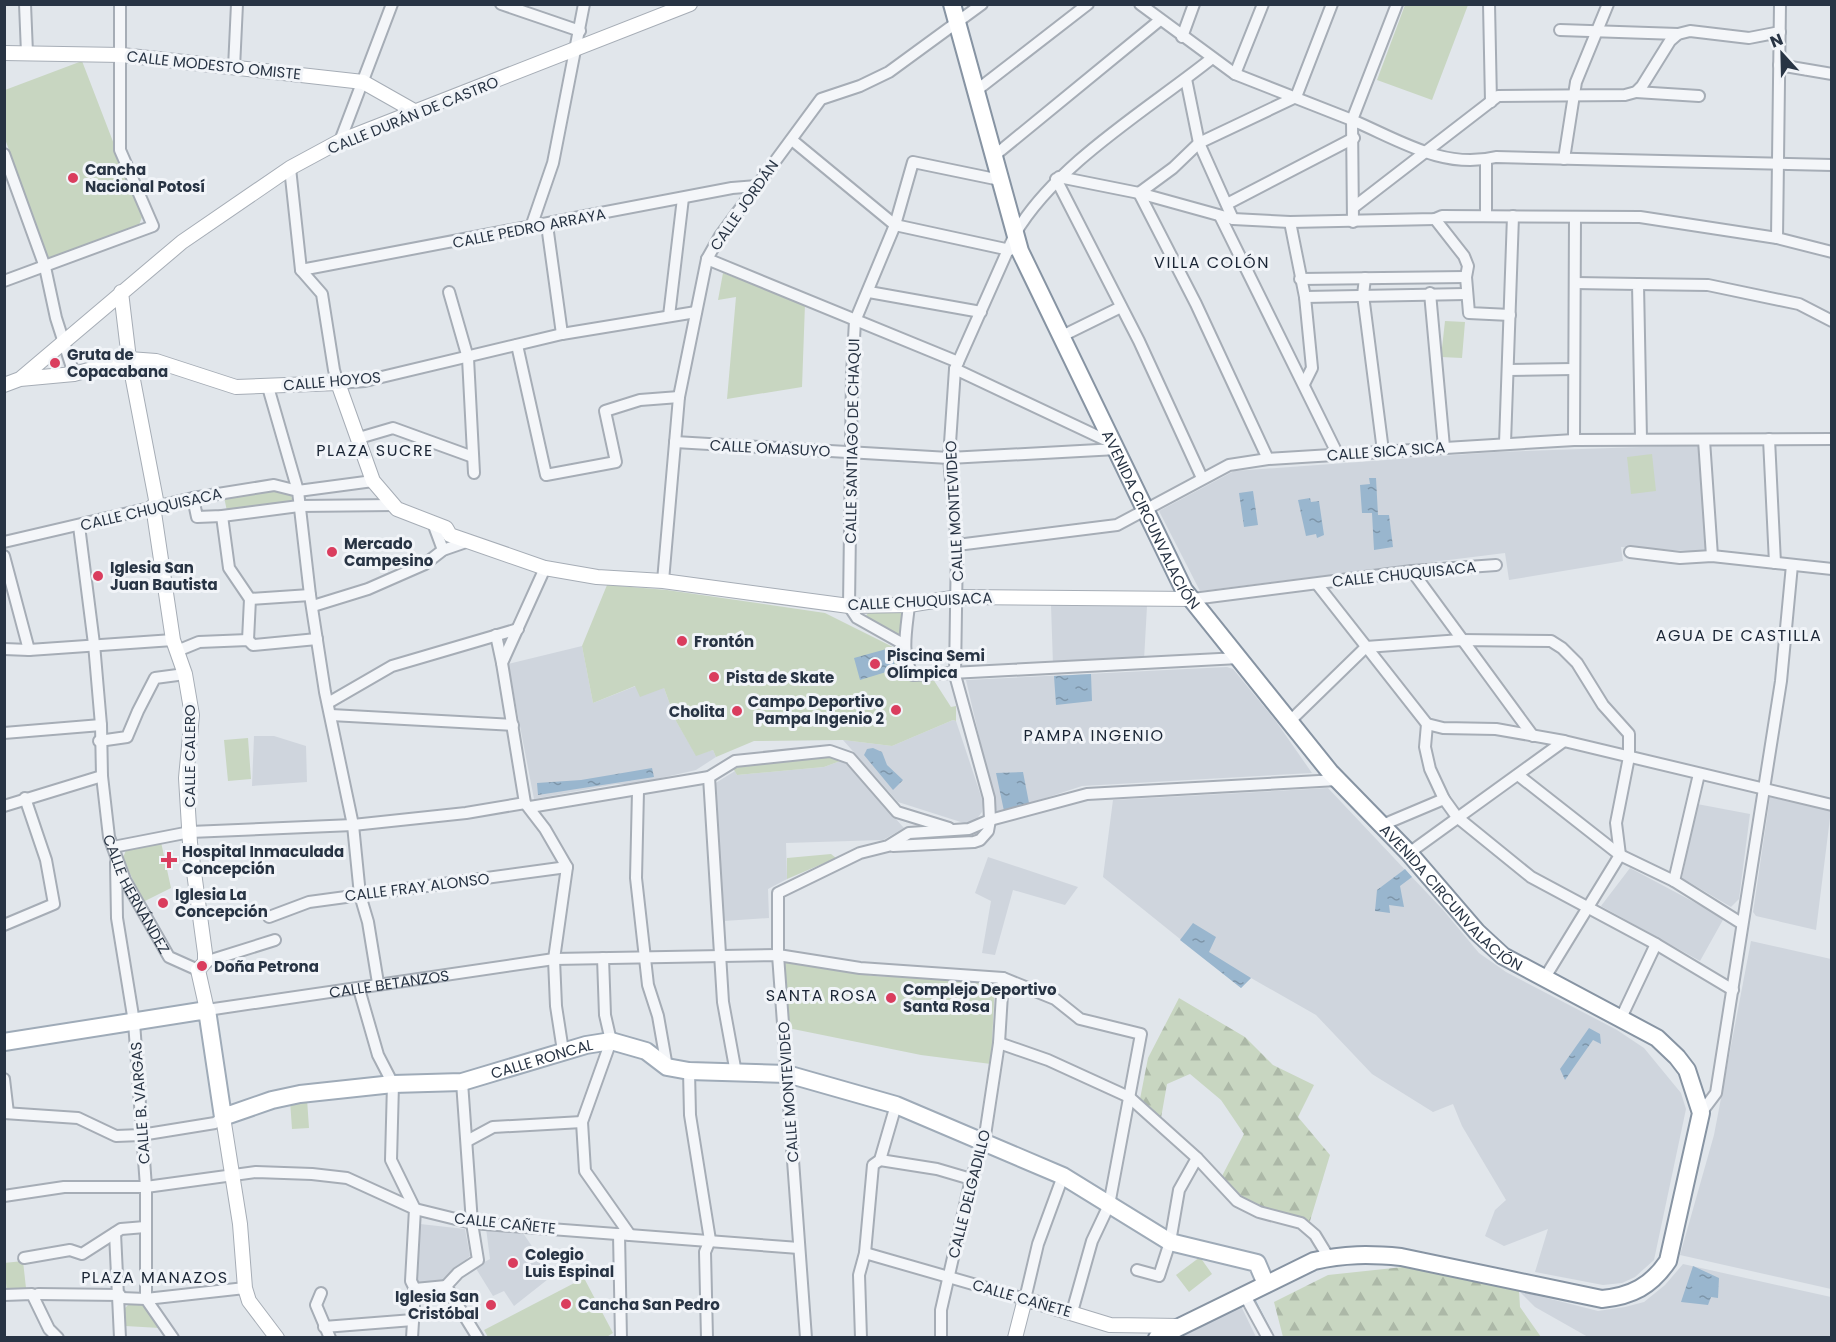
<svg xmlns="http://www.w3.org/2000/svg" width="1836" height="1342" font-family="Poppins,sans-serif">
	<defs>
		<pattern id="forest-firs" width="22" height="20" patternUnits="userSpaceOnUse" patternTransform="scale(1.5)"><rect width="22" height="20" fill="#c8d6c1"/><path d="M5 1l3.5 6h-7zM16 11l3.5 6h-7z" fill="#acb8a7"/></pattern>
		<pattern id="water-ripples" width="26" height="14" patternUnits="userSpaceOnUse" patternTransform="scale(1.5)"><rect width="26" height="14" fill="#99b6ce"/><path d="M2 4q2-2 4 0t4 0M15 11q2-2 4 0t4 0" fill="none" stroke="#7d95a9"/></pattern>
	</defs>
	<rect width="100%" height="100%" fill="#e1e6eb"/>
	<path fill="#cfd5dd" d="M1698 445 1706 552 1621 547 1623 561 1509 580 1505 553 1200 591 1159 511 1234 471 1496 452Z
		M1051 605 1147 606 1144 660 1053 665Z
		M582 646 593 703 636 686 664 688 676 721 696 755 713 750 716 757 696 770 635 784H616L534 799 508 664Z
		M1227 667 1233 669 1275 720 1312 773 1082 786 997 814 966 680Z
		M953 720 956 721 983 802 982 812 976 820 967 824 898 802 843 740 892 746Z
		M254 736H274L306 746 307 782 252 786Z
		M843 760 904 828 883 840 786 843 787 879 768 889 769 918 724 921 714 784 735 771 737 775 824 767Z
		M1328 788 1444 911 1479 953 1506 972 1617 1030 1644 1048 1681 1093 1686 1109 1654 1260 1635 1277 1622 1283 1603 1285 1535 1272 1548 1229 1504 1246 1485 1236 1495 1210 1506 1200 1462 1126 1453 1104 1433 1112 1372 1074 1316 1015 1251 978 1241 988 1103 877 1113 800Z
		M1770 797 1831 810 1816 930 1756 916 1753 912Z
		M1697 804 1750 814 1739 899 1731 907 1682 878Z
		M988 857 1078 887 1065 905 1013 890 995 955 982 953 991 901 975 893Z
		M1630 868 1724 918 1700 961 1601 906Z
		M1751 941 1831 959V1289L1680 1255 1714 1135Z
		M420 1224 465 1229 470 1256 453 1271 445 1282 422 1284 415 1279Z
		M486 1228 523 1233 552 1276 514 1306 504 1291 493 1296 475 1267 490 1259Z
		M1683 1264 1831 1297V1337H1588L1535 1307 1519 1291 1598 1311 1625 1307 1644 1302 1665 1285Z
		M1240 1304 1256 1337 1175 1338Z"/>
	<path fill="url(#forest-firs)" d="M1179 998 1245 1037 1273 1065 1314 1085 1298 1117 1330 1155 1310 1221 1247 1202 1222 1176 1244 1134 1221 1100 1190 1074 1167 1084 1161 1118 1140 1099 1148 1058Z
		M1403 1267 1519 1291 1520 1307 1541 1337H1283L1274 1302 1328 1275Z"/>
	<path fill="#c8d6c1" d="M1405 5H1468L1432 100 1377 80Z
		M82 61 142 217 139 225 53 259 48 257 5 139V90Z
		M723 273 805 304 802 387 727 399 736 297 718 300Z
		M1445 321 1465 322 1462 358 1441 357Z
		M1652 454 1656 491 1631 494 1627 457Z
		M274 490 290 493 293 501 291 504 227 511 224 497Z
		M607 585 667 590 825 613 895 648 905 681 933 679 951 707 956 706V721L953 720 892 746 843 740 754 741 716 757 713 750 696 756 676 721 664 688 640 697 635 686 593 703 582 646Z
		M869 611H903L902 633 898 636 869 621 866 616Z
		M248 738 251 779 228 781 224 740Z
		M828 755 843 760 824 767 737 775 733 768Z
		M161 842 171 888 143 902 123 858 126 850Z
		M831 854 836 858 787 879V858Z
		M785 960 873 976 995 981 991 1064 921 1055 788 1028Z
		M307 1099 309 1128 292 1129 290 1100Z
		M1200 1257 1212 1274 1189 1292 1176 1275Z
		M23 1261 26 1288 24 1291 7 1293 4 1263Z
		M584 1278 613 1333 605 1338 488 1337 484 1330Z
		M129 1304H142L160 1328 125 1326 124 1309Z"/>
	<path fill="url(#water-ripples)" d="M1369 478H1376L1378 515H1389L1393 547 1374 550 1372 513H1362L1360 485 1370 484Z
		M1253 491 1258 525 1244 527 1239 493Z
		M1310 498 1311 502 1319 501 1324 535 1317 538 1316 534 1306 536 1298 500Z
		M890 648 896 669 860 680 854 658Z
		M1091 674 1092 701 1056 705 1054 676Z
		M873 748 882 752 887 765 903 780 893 790 864 755 867 749Z
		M652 768 654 777 538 795 537 783 581 780Z
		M1023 772 1029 803 1004 811 996 773Z
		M1405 869 1412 877 1400 886 1404 907 1389 905 1390 913 1375 911 1377 890Z
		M1193 923 1216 937 1209 952 1251 978 1241 988 1180 940Z
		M1589 1028 1600 1034 1601 1044 1593 1040 1565 1080 1560 1069Z
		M1693 1266 1719 1278 1718 1298 1711 1297 1708 1305 1681 1302Z"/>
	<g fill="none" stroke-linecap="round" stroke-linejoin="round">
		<path stroke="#99b6ce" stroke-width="2" d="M1254 1299 1274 1338"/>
		<g stroke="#a6adb6" stroke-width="14">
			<g id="minor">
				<path d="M25 4 27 53"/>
				<path d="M501 4 580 31"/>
				<path d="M1140 4 1235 74 1352 120 1397 4"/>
				<path d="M1489 4 1491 102"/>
				<path d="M1560 30 1678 34"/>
				<path d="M1182 37 1194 4"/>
				<path d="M1779 65 1832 74"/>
				<path d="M234 68 237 4"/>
				<path d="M1235 74 1263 4"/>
				<path d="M1186 79 1199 143 1233 219"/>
				<path d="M977 90 1088 4"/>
				<path d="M1636 92 1699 96"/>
				<path d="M792 140 895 225 1010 250"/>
				<path d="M340 141 392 4"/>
				<path d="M4 154 45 267 56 318 74 374"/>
				<path d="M994 156 1160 20"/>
				<path d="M1564 159 1576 82 1608 4"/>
				<path d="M1486 160V216"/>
				<path d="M290 168 301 270 322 294 334 370 338 383 365 381 562 334 696 312"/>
				<path d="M1059 177 1139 193 1233 219 1290 222 1435 219 1442 216 1640 217 1777 238 1832 252"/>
				<path d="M1056 179 1139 341 1202 478"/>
				<path d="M1227 204 1354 138"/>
				<path d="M1354 207 1498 96 1625 95 1636 92 1642 86 1670 41 1678 34 1690 31 1749 38 1780 32"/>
				<path d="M1220 216 1338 455"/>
				<path d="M1435 219 1464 256 1468 266 1466 277 1469 313 1510 315"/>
				<path d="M1290 222 1305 297 1312 368 1304 384"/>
				<path d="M1353 222 1352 120C1399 140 1444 170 1496 157L1832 165"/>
				<path d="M547 225 562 334"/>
				<path d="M531 227 553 163 584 4"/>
				<path d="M1777 238 1780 4"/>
				<path d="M707 259 958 362"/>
				<path d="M301 270 732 188 757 186"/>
				<path d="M1365 278 1363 295 1383 451"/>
				<path d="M1300 279 1466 277"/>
				<path d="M4 281 153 226 120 150V4"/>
				<path d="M1575 283 1638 284 1641 439"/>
				<path d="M1638 284 1708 285 1799 304 1832 321"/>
				<path d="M449 292 468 358 474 473"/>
				<path d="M869 292 981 312"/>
				<path d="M1430 293 1444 447"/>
				<path d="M1305 297 1466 294"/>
				<path d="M669 316 683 198"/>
				<path d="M1060 337 1121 307"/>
				<path d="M517 345 546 475 616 462 605 411 640 400 679 397"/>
				<path d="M955 369 1112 443"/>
				<path d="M1508 370 1573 369"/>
				<path d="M268 387 298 491 310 595 325 692 353 825 360 895 368 922 378 983"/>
				<path d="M359 438 393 428 473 457"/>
				<path d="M1769 439 1775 563"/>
				<path d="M1574 440 1575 217"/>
				<path d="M1704 440 1712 556"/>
				<path d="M675 442 949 458 1117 449"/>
				<path d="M1505 443 1513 216"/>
				<path d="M1268 459 1196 304 1139 193 1173 168 1199 143 1296 97 1332 4"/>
				<path d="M193 498 197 517 222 516 299 506 394 505"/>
				<path d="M222 516 229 568 250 599 310 595"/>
				<path d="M433 523 443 550"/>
				<path id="s1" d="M79 526 94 644 101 725 102 776 109 837 125 880 169 957 198 970"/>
				<path d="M4 542 193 498 274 485 298 491 373 481"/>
				<path d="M957 545 1117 525 1229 465 1268 459 1574 440 1832 439"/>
				<path d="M1630 552 1680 558 1712 556 1832 569"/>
				<path d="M4 556 29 650"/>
				<path d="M545 568 502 663 525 803 545 829 567 867 554 959 556 1006 563 1051"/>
				<path d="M1412 571 1533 736"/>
				<path d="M663 581 679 397 707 259 720 236 821 99 860 86 889 72 982 4"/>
				<path d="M1317 584 1427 724 1443 728 1496 729 1564 741 1832 805"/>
				<path d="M1193 599 1412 571 1496 565"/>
				<path d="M909 605C907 627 900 655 913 675L1239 658"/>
				<path d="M313 606 368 589 425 564 443 550 469 541"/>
				<path d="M496 635 502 663"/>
				<path d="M248 640 250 599"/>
				<path d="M905 645 857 618 849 606 852 374 855 321 895 225 913 162 1000 180"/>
				<path d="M4 649 29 650 173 640"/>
				<path d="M177 651 199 642 248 640 253 645 317 639"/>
				<path d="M328 703 392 666 518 629"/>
				<path d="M331 715 513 725"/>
				<path d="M1290 721 1366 647 1461 640 1551 641 1562 648 1577 663 1603 705 1629 734V757L1616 823 1620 855 1544 979"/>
				<path d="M1427 724 1425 747 1430 769 1444 799 1457 817 1531 877 1656 944 1733 990"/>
				<path d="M4 733 101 725"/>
				<path d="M99 741 127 737 138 711 155 678 185 674"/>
				<path d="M1518 775 1620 855 1674 881 1741 923"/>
				<path d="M709 777 723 1002 736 1073"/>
				<path d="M638 791 636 878 648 985 658 1016 667 1067"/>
				<path d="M4 806 102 776"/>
				<path d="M530 807 709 777 735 761 830 751 850 758 897 812 949 828"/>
				<path d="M1380 826 1444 799"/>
				<path d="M893 846 974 842 980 840 988 831 990 820 989 798 955 675 957 545 949 458 955 369 1015 234C1056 164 1147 110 1211 59"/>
				<path d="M113 847 190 832 353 825 466 813 525 803"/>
				<path d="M1409 853 1564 741"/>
				<path d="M116 862 117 918 134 1022 146 1187V1299L173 1338"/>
				<path d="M1674 881 1699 774"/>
				<path d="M269 917 309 902 567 867"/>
				<path d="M4 925 54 904 46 860 25 798"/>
				<path d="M603 958 605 1015 611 1041 582 1122 585 1171 630 1235"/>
				<path d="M205 962 275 940"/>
				<path d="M359 989 378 1055 393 1084 391 1160 415 1209 411 1281 415 1289 446 1286"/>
				<path id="s2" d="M207 1010 554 959 778 955 860 968 1003 978 1055 999 1080 1019 1141 1034 1109 1205 1092 1241 1072 1312"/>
				<path d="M1621 1018 1656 944"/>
				<path d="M999 1043 1048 1060 1129 1097 1197 1158 1237 1201 1259 1212 1301 1223 1315 1235 1329 1258"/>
				<path d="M689 1071 690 1115 710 1240 705 1252 707 1338"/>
				<path d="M4 1079 8 1113"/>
				<path d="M462 1082 472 1223 478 1260 458 1273 446 1286 478 1338"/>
				<path d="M4 1113 78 1118 116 1136 141 1135 215 1123 223 1117"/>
				<path d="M1701 1113 1716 1093 1781 681 1792 565"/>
				<path d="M467 1141 493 1127 582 1122"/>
				<path d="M880 1160 937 1169 971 1179"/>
				<path d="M4 1196 64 1187H146L256 1172 312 1174 347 1178 415 1209 472 1223 799 1248"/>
				<path d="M115 1233 120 1338"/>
				<path d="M619 1234 621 1338"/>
				<path d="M865 1253 1025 1299 1038 1244 1063 1176"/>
				<path d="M24 1258 70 1250 82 1254 121 1229 145 1227"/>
				<path d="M1137 1270 1159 1276 1170 1242 1179 1190 1197 1158"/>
				<path d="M321 1293 316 1305 330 1338"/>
				<path d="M38 1294 120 1295"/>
				<path d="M1244 1294 1268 1338"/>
				<path d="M4 1295 32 1294 49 1329 58 1338"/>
				<path d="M121 1298 146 1299 245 1288"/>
				<path d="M324 1327 413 1320"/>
				<path d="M412 1338 415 1289"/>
				<path d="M806 1338 778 955V893L860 853 888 846 909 833 969 829 990 820 1087 794 1337 780"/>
				<path d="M861 1338 859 1275 865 1253 873 1165 880 1160 896 1105"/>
				<path d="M941 1338V1310L971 1179 984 1142 999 1043 1003 978"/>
			</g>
		</g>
		<g stroke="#a6adb6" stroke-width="16">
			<path id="secondary" d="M4 53 122 55 363 82 416 112
				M121 292 129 359 157 505
				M20 379 182 242 290 168 340 141 690 4
				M4 385 20 379 74 374 129 359 156 361 236 387 338 383 373 481 397 509 446 528 450 535 545 568 597 577 663 581 849 606 909 605 958 597 1193 599
				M153 506 173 640 185 674 192 715 186 778 190 843 205 953V962L198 970 207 1010
				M223 1117 240 1224 245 1288 249 1301 277 1338
				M1015 1338 1025 1299 1110 1325 1181 1326"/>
		</g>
		<g stroke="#9fabb8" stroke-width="20">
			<g id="primary">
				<path id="s3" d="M4 1042 207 1010 223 1117 272 1100 300 1094 393 1084 462 1082 586 1045 611 1041 646 1051 667 1067 689 1071 787 1074 896 1105 1063 1176 1170 1242 1257 1263 1266 1284"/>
			</g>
		</g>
		<g stroke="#8794a3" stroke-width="20">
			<g id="trunk">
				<path id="s4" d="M952 4 1020 251 1184 590 1330 772 1409 853 1477 932 1503 956 1657 1038 1677 1057 1687 1070 1701 1113 1668 1261C1651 1286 1632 1296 1602 1299L1401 1257C1370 1254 1344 1254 1314 1261L1157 1338"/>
			</g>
		</g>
		<use href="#minor" stroke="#f4f6f9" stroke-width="10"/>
		<use href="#secondary" stroke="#fff" stroke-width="14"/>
		<use href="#primary" stroke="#fff" stroke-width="16"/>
		<use href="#trunk" stroke="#fff" stroke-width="16"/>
	</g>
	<g fill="#da3d5e" stroke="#f1f4f8" stroke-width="2">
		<circle cx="73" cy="178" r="6"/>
		<circle cx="55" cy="363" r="6"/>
		<circle cx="332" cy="552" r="6"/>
		<circle cx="98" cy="576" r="6"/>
		<circle cx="682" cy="641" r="6"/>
		<circle cx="875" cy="664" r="6"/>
		<circle cx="714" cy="677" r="6"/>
		<circle cx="896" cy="710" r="6"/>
		<circle cx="737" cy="711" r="6"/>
		<path d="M166 851h6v6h6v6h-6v6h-6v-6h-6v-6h6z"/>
		<circle cx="163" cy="903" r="6"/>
		<circle cx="202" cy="966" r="6"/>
		<circle cx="891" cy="998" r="6"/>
		<circle cx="513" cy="1263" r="6"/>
		<circle cx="566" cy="1304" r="6"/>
		<circle cx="491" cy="1305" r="6"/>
	</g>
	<g text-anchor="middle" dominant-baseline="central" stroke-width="6" stroke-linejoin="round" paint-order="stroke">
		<g font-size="15" fill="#283444" stroke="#f1f4f8">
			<text transform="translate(214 65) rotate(6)">CALLE MODESTO OMISTE</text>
			<text transform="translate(413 115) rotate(-22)">CALLE DURÁN DE CASTRO</text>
			<text transform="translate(744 205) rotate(-55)">CALLE JORDÁN</text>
			<text transform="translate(529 228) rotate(-11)">CALLE PEDRO ARRAYA</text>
			<text transform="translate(332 381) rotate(-5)">CALLE HOYOS</text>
			<text transform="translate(852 441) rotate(-89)">CALLE SANTIAGO DE CHAQUI</text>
			<text transform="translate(770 448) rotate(3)">CALLE OMASUYO</text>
			<text transform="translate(1386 451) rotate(-4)">CALLE SICA SICA</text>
			<text transform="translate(151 509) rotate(-13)">CALLE CHUQUISACA</text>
			<text transform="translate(954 511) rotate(-93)">CALLE MONTEVIDEO</text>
			<text stroke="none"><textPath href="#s4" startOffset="555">AVENIDA CIRCUNVALACIÓN</textPath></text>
			<text transform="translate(1404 574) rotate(-6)">CALLE CHUQUISACA</text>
			<text transform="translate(920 601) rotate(-3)">CALLE CHUQUISACA</text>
			<text transform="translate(189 756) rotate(-90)">CALLE CALERO</text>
			<text transform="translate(417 887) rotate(-7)">CALLE FRAY ALONSO</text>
			<text stroke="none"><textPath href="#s1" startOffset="376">CALLE HERNÁNDEZ</textPath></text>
			<text stroke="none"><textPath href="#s4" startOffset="1041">AVENIDA CIRCUNVALACIÓN</textPath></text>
			<text stroke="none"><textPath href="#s2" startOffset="184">CALLE BETANZOS</textPath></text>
			<text stroke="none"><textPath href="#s3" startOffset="640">CALLE RONCAL</textPath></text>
			<text transform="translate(788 1092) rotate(-94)">CALLE MONTEVIDEO</text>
			<text transform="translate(140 1103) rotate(-94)">CALLE B. VARGAS</text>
			<text transform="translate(969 1194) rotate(-76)">CALLE DELGADILLO</text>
			<text transform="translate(505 1223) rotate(6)">CALLE CAÑETE</text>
			<text transform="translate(1022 1298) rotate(16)">CALLE CAÑETE</text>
		</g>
		<g font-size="15" font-weight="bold" fill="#283444" stroke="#f1f4f8" text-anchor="start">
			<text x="85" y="169">Cancha<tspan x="85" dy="17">Nacional Potosí</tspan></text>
			<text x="67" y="354">Gruta de<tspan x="67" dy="17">Copacabana</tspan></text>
			<text x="344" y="543">Mercado<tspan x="344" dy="17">Campesino</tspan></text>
			<text x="110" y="567">Iglesia San<tspan x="110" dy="17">Juan Bautista</tspan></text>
			<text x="694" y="641">Frontón</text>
			<text x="887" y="655">Piscina Semi<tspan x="887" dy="17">Olímpica</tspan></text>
			<text x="726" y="677">Pista de Skate</text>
			<text x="884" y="701" text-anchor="end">Campo Deportivo<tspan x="884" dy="17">Pampa Ingenio 2</tspan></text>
			<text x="725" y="711" text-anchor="end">Cholita</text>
			<text x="182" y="851">Hospital Inmaculada<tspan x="182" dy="17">Concepción</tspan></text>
			<text x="175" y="894">Iglesia La<tspan x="175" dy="17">Concepción</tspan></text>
			<text x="214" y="966">Doña Petrona</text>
			<text x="903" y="989">Complejo Deportivo<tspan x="903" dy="17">Santa Rosa</tspan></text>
			<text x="525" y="1254">Colegio<tspan x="525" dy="17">Luis Espinal</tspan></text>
			<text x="479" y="1296" text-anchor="end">Iglesia San<tspan x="479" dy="17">Cristóbal</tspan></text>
			<text x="578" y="1304">Cancha San Pedro</text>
		</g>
		<g font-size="16" letter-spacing="1.5" fill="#1a2535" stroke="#f1f4f8">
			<text x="1212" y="262">VILLA COLÓN</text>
			<text x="375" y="450">PLAZA SUCRE</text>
			<text x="1739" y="635">AGUA DE CASTILLA</text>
			<text x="1094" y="735">PAMPA INGENIO</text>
			<text x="822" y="995">SANTA ROSA</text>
			<text x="155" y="1277">PLAZA MANAZOS</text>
		</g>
	</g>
	<rect width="1836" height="1342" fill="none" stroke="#283444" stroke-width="12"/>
	<g transform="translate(1782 54) rotate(338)" stroke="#f1f4f8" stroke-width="4.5" paint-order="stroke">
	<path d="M0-4.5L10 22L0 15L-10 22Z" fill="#283444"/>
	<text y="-9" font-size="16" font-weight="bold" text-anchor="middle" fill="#283444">N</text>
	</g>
</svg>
